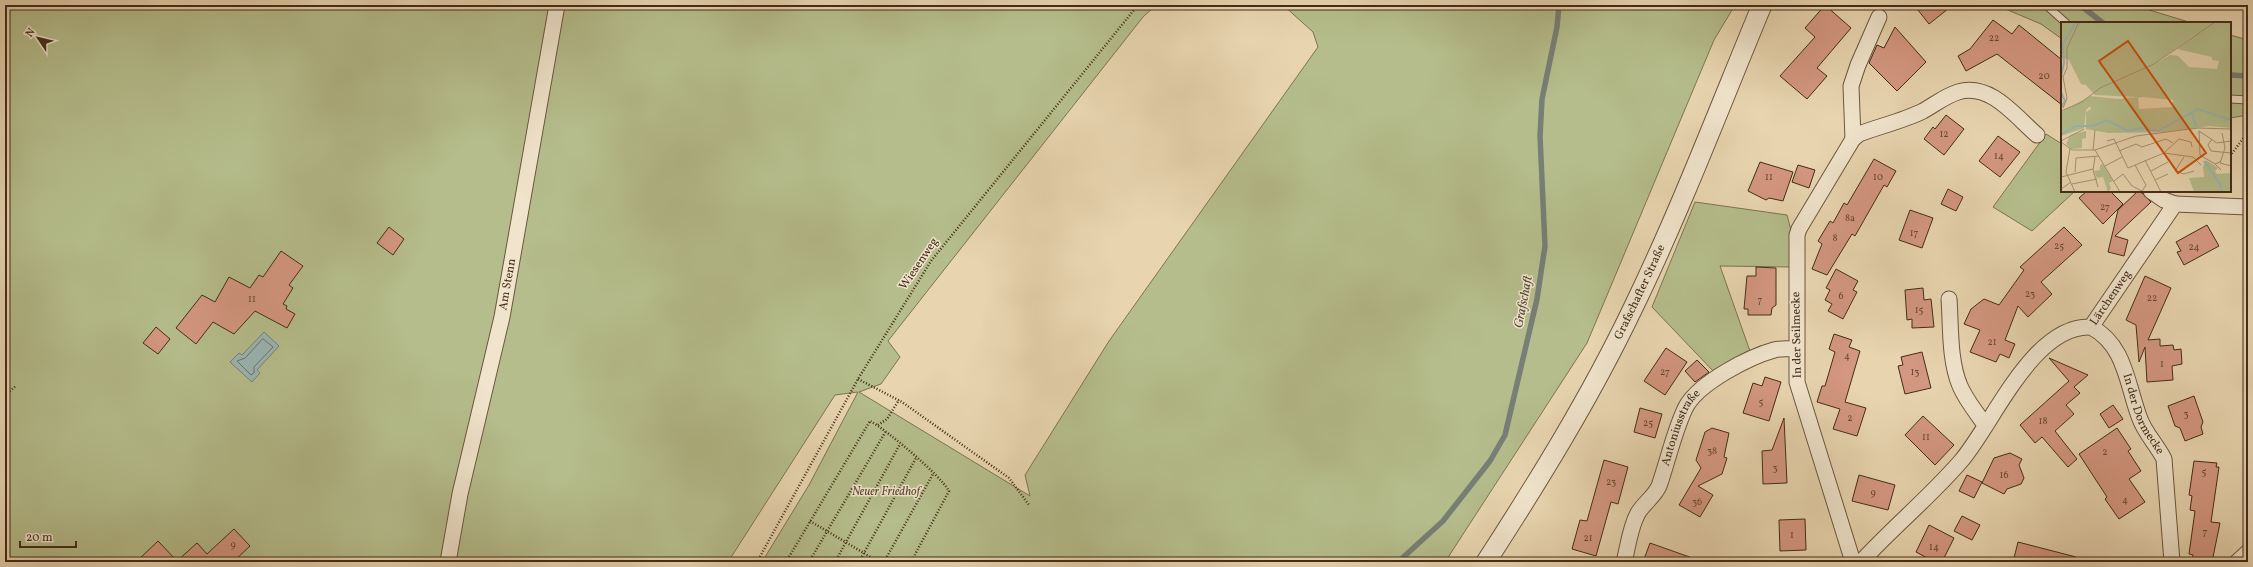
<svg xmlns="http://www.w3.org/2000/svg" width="2253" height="567" font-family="Vollkorn,serif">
	<rect width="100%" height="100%" fill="#e8d5b0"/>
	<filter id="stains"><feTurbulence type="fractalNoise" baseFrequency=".005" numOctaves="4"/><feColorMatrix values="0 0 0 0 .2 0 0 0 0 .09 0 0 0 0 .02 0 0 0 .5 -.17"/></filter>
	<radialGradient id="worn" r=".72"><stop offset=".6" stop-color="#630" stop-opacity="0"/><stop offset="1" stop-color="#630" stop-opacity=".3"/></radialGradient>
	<path fill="#b5bd8c" stroke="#7c7452" d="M5 5H1156L1143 17 888 341 900 357 881 384 859 392 1030 496 1025 475 1109 341 1318 47 1313 32 1283 5H1735L1714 40 1587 343 1445 562H762L809 485 858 392 835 395 728 562H5Z
		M1996 5H2133L2192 23H2062V39L2041 24Z
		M2230 35 2248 40V115L2230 118Z
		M2046 134 2062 144V191H2075L2032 231 1993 207Z
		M1695 202 1787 215 1792 234 1791 267 1720 266 1751 354 1715 373 1652 307Z"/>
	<path fill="#9ab6b5" stroke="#777f76" d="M264 332 279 346 257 370 260 373 252 382 230 362 239 353 242 355Z"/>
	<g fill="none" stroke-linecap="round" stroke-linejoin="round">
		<path stroke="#6e7166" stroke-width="1" d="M263 339 273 347 254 367V373L251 375 237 361 245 358Z"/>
		<path stroke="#777f76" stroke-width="5.5" d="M2080 5 2103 23
			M2230 75 2248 76
			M1398 562 1443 521 1490 461 1505 435 1537 299 1545 246 1540 136 1542 99 1557 27 1559 5"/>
	</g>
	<path fill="#d49781" stroke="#432c18" d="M1825 5 1851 28 1817 68 1827 76 1807 99 1780 76 1815 37 1805 28Z
		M1914 5H1953L1929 24Z
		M1993 20 2012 34 2019 25 2062 60V105L1997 54 1966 71 1958 56 1970 49Z
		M1895 27 1926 62 1897 91 1869 63 1877 45 1884 48Z
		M1946 115 1964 129 1944 155 1924 139 1933 127 1935 129Z
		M1998 136 2020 152 2000 177 1979 161Z
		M1874 159 1896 171 1887 187 1884 185 1855 236 1852 234 1827 275 1812 269 1822 244 1818 241 1830 221 1833 223 1844 203 1847 205Z
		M1760 162 1793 172 1783 201 1769 198 1766 200 1748 191Z
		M1798 165 1815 170 1809 188 1792 182Z
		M1948 189 1963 197 1956 211 1941 204Z
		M2087 191H2110L2123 204 2103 224 2079 198Z
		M2138 191 2142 193 2151 202 2115 236 2128 240 2124 256 2108 252 2118 210Z
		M1910 210 1933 218 1922 248 1899 240Z
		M2207 225 2219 246 2184 265 2177 252 2181 251 2176 242Z
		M389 227 404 239 393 255 377 243Z
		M2064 227 2082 245 2041 282 2052 294 2028 317 2018 306 2005 340 2015 344 2009 358 2000 354 1996 362 1970 352 1980 330 1964 324 1971 309 1984 299 1999 305 2024 270 2020 267Z
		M281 251 303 266 289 285 293 288 283 304 287 306 286 309 295 314 287 328 255 311 234 334 213 322 196 344 176 328 202 295 215 302 229 277 250 288 259 275 263 277Z
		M1756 267 1776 268V305L1772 308 1771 315H1748V309H1744L1747 276H1756Z
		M1836 269 1858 281 1853 290 1857 292 1843 319 1828 311 1832 304 1825 300 1830 290 1826 288Z
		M2145 276 2171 288 2148 340 2160 339V346L2173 345 2174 350 2181 349 2182 364 2172 366 2173 380 2147 382 2145 347 2139 362 2136 325 2126 320Z
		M1923 288 1924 300 1931 299 1934 327 1912 328V319L1907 320 1905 290Z
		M156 327 170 339 158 354 143 343Z
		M1834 334 1852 340 1849 347 1860 351 1845 402 1866 408 1857 436 1833 429 1840 409 1817 402 1822 386H1825L1835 352 1829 349Z
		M1666 348 1687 362 1665 395 1644 381Z
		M1922 352 1931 388 1905 394 1898 366 1903 365 1901 357Z
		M2049 358 2088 375 2074 387 2080 393 2066 405 2074 414 2055 431 2077 459 2068 467 2042 437 2035 443 2020 425 2069 381Z
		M1697 360 1709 372 1695 382 1685 371Z
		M1765 377 1781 382 1769 421 1743 413 1753 383 1762 386Z
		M2194 396 2203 422 2201 427 2203 434 2185 441 2180 428 2175 426 2168 406Z
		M2113 405 2123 419 2109 428 2100 414Z
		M1640 408 1662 414 1655 438 1634 432Z
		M1923 416 1954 445 1935 465 1905 435Z
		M1784 418 1787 483 1763 484 1762 451 1772 450Z
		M1712 428 1729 433 1724 457 1727 458 1722 474 1698 486 1713 495 1700 517 1679 505 1701 468 1696 460 1705 432Z
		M2117 428 2131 449 2128 451 2141 471 2129 479 2145 502 2119 519 2105 499 2107 497 2079 454Z
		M2010 453 2022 459 2019 465 2024 478 2021 484 2007 489 2004 494 1982 483 1994 458Z
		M1604 460 1628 467 1618 504 1611 502 1596 556 1572 549 1580 520 1587 521Z
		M2194 461 2217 463 2216 467H2219L2211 522 2220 523 2212 562H2192L2193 555 2189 554 2195 511 2190 510 2192 496 2189 495Z
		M1859 475 1895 485 1888 510 1852 501Z
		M1967 475 1982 482 1974 498 1959 491Z
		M1962 516 1980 525 1972 540 1954 531Z
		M1805 519 1806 550 1780 551 1779 520Z
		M1929 525 1954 538 1942 562H1935L1916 552Z
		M234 529 250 546 233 562H136L158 541 177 561 197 543 207 554Z
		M2018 542 2076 557 2075 562H2030L2014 558Z
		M1650 543 1698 560V562H1643Z"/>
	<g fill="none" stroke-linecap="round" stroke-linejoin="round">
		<g stroke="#6c563e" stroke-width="9">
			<path id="service" d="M2046 5 2066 23
				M2230 99 2248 100"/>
		</g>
		<g stroke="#6c563e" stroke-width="17">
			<g id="minor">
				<path d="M1853 139 1851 86 1858 65 1879 17"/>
				<path d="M2151 191 2164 200 2175 204"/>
				<path d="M1949 299C1951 326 1949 360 1960 386 1966 400 1976 412 1985 425"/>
				<path id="s1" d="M2091 327C2126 345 2127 386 2140 419 2145 433 2157 445 2164 459L2172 562"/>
				<path id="s2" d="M448 562 460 494 502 317 557 5"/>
				<path id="s3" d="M1624 562C1628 547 1630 527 1638 513 1644 503 1654 497 1659 486 1667 464 1676 424 1687 405 1701 382 1749 357 1774 350 1781 348 1789 349 1796 349"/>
				<path d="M1853 562 1797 382V235L1799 229 1853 139 1859 134C1880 126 1903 121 1923 111 1934 105 1945 96 1958 92 1990 82 2015 116 2037 135"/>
				<path id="s4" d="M1861 562C1893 527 1930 497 1961 461 1993 424 2033 324 2091 327L2175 204 2248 207"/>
				<path d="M2237 562 2248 552"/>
			</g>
		</g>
		<g stroke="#6c563e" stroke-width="21">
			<g id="tertiary">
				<path id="s5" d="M1486 562C1539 480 1591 396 1633 308 1681 209 1720 106 1762 5"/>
			</g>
		</g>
		<path stroke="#432c18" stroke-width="2.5" stroke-dasharray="1 2" stroke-linecap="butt" d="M2230 156 2248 132
			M858 379 902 402 1009 478 1029 505
			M5 395 16 386
			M878 425 887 419 899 400
			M810 521 879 562
			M757 562 858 379 931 261 1138 5
			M786 562 870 421C888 431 939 474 949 491L911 562
			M809 562 886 431
			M835 562 900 444
			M859 562 916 458
			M884 562 933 474"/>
		<use href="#service" stroke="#f0e4cc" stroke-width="7"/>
		<use href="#minor" stroke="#f0e4cc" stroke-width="15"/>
		<use href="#tertiary" stroke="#f0e4cc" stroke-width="19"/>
	</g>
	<g text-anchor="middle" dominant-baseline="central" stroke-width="3" stroke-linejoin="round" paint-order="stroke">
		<g font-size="10" fill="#674732">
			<text x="1994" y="38">22</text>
			<text x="2044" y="76">20</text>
			<text x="1944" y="134">12</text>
			<text x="1999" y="156">14</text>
			<text x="1769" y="177">11</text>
			<text x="1878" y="177">10</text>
			<text x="2105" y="207">27</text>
			<text x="1850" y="218">8a</text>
			<text x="1914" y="233">17</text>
			<text x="1835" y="238">8</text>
			<text x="2059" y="246">25</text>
			<text x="2194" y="247">24</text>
			<text x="2030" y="294">23</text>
			<text x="1841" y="296">6</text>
			<text x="2152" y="298">22</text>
			<text x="252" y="299">11</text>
			<text x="1760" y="300">7</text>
			<text x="1919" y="310">15</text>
			<text x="1992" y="342">21</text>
			<text x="1847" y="356">4</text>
			<text x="2162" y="364">1</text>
			<text x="1665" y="372">27</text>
			<text x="1915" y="372">13</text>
			<text x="1761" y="402">5</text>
			<text x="2186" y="414">3</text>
			<text x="1850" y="418">2</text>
			<text x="2043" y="421">18</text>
			<text x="1648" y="423">25</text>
			<text x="1926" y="437">11</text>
			<text x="1712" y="451">38</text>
			<text x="2105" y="452">2</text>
			<text x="1775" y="468">3</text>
			<text x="2204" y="472">5</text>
			<text x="2004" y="475">16</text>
			<text x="1611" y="482">23</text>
			<text x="1873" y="493">9</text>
			<text x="2125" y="500">4</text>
			<text x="1697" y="502">36</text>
			<text x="2205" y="532">7</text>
			<text x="1792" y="535">1</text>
			<text x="1588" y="538">21</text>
			<text x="233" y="545">9</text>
			<text x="1934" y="547">14</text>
		</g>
		<g font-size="12" fill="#432c18" stroke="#f0e4cc">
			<text transform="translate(919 264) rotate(-56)">Wiesenweg</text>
			<text stroke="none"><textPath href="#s2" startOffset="284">Am Stenn</textPath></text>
			<text stroke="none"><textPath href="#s5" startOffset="311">Grafschafter Straße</textPath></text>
			<text stroke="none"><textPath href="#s4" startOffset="371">Lärchenweg</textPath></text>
			<text transform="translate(1797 335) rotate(-91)">In der Seilmecke</text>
			<text stroke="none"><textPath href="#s1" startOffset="104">In der Dormecke</textPath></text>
			<text stroke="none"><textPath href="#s3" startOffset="148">Antoniusstraße</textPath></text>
		</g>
		<g font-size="12" font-style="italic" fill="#5a492f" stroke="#f0e4cc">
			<text x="886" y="492">Neuer Friedhof</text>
		</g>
		<g font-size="13" font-style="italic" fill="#544837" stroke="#f0e4cc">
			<text transform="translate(1524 302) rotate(-79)">Grafschaft</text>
		</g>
	</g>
	<g transform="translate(2061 22)">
		<rect width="170" height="170" fill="#e8d5b0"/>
		<path d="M0 0H170V106L148 104 105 110 47 111 25 107V90L30 87 29 84 25 88 23 106 0 114V90L29 74 57 77 77 75 34 73 25 63 20 62 8 38 0 35ZM140 8 116 27 151 35V38L158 39 156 47 128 45 117 34 109 33 92 43ZM81 75 112 78 111 85 78 87 77 76ZM25 109V116L21 117V126L10 127 5 122 9 113ZM145 138 157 146 154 149 156 152 170 151V170H133L128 156 143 155 142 145ZM42 142 52 159 48 161 50 166 47 170 42 155 36 156 33 149 39 148V143Z" fill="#b5bd8c" fill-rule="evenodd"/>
		<path fill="none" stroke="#9ab6b5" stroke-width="2" d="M0 55 3 41 2 22 15 0M0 70 4 79 0 85M131 92 135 104M0 113 14 104H32L46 98 67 109 81 106 97 109 137 87 170 98M143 139 159 162 161 170"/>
		<path fill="none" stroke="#a69173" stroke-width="1" d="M2 86 6 76 2 55 6 46V26L18 0M0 89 21 80 39 66 93 42 154 0M138 109 139 133 154 142M138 109 156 121 170 119M161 111 164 126 159 141 170 144M151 117 147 123 150 129 170 131M0 119 23 107M46 119 53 117 67 146 103 131 132 135 140 143M0 120 11 128H34L75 114 137 106 170 107M9 127 5 150 14 170M32 128 34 108M34 128 59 170M58 129 75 122 81 125 105 117 112 121M103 131 118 117 130 120 131 125M34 135 32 148 37 165M123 135 114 149 123 152 133 149M84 138 100 170M159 140 154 142 160 148M44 144 61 135M90 149 107 140M14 150 15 136 38 134M0 155 32 147M94 158 107 152M53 159 62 152 71 164 81 169 85 163 74 143M11 162 36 157M0 167 10 160"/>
		<path fill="#c7500e" fill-opacity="0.15" stroke="#c7500e" stroke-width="2" d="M67 19 145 131 117 151 38 39Z"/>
		<rect width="170" height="170" fill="none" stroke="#432c18" stroke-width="2"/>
	</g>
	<rect width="2253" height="567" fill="none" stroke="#e8d5b0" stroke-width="20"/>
	<rect x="6" y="6" width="2241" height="555" fill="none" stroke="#432c18" stroke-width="2"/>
	<rect x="10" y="10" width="2233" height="547" fill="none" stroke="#432c18"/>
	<g transform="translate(38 38) rotate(305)" stroke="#f0e4cc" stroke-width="3" paint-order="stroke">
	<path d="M0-3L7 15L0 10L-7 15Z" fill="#432c18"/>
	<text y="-6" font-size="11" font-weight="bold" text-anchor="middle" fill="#432c18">N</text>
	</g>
	<path d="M20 541v6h56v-6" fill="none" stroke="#432c18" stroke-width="2"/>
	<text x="26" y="541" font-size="12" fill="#432c18" stroke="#f0e4cc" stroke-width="3" paint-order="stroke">20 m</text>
	<rect width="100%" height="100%" filter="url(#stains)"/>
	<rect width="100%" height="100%" fill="url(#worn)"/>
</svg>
